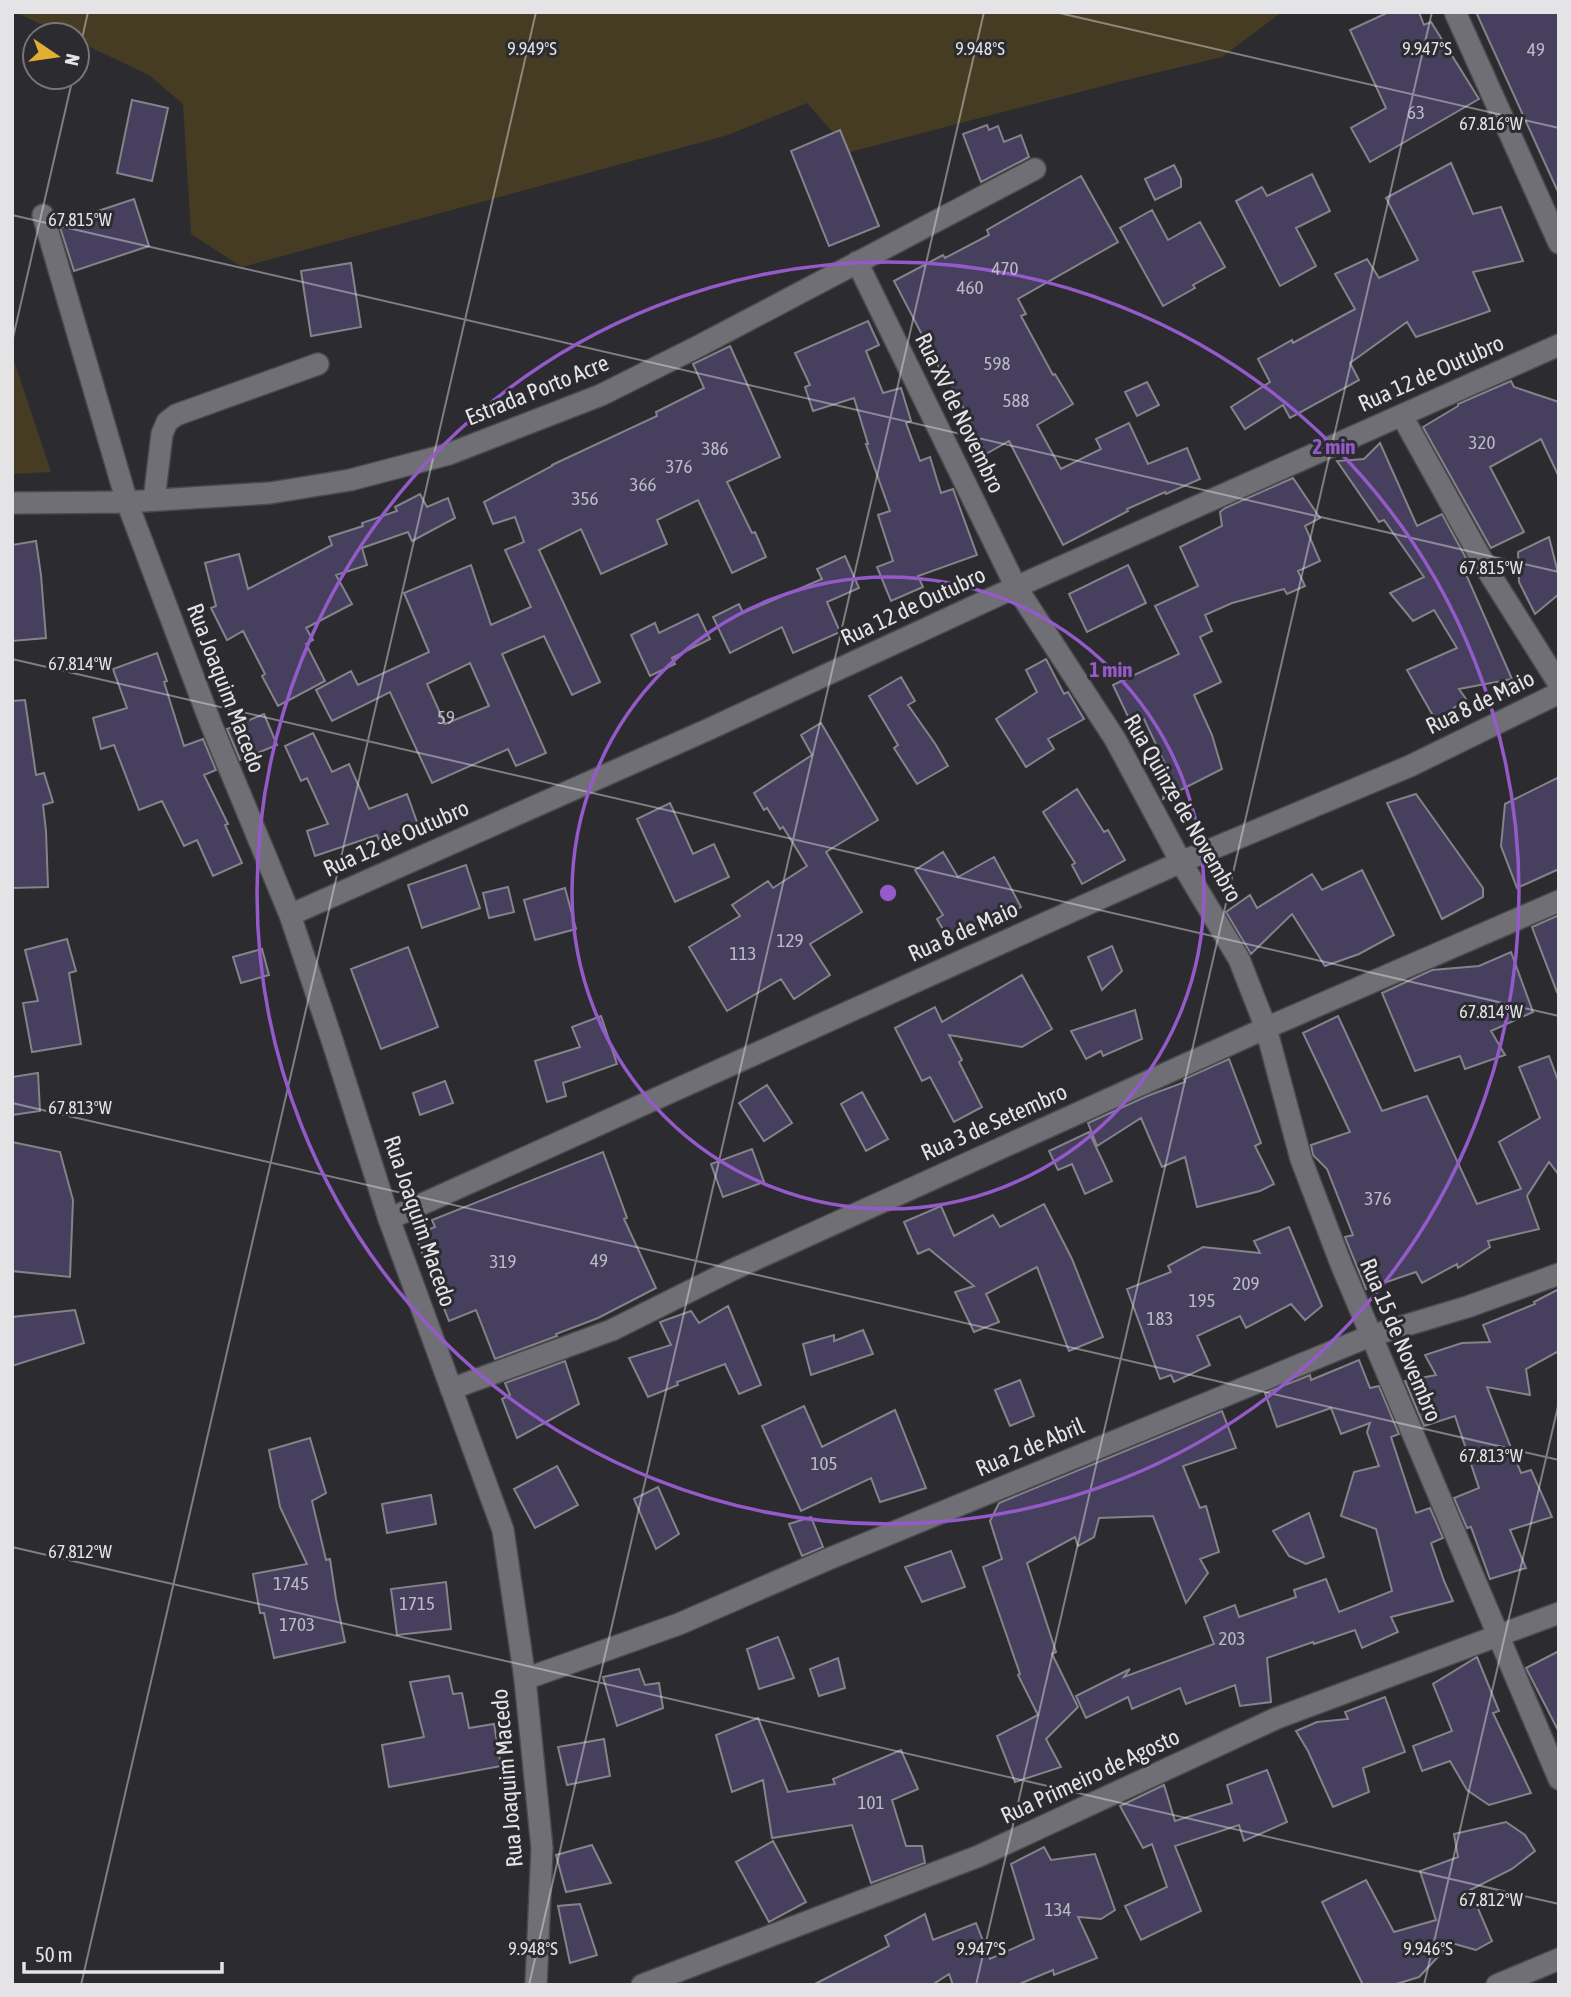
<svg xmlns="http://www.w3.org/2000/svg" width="1571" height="1997" font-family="'Asap Condensed',sans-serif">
	<rect width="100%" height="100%" fill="#2c2b30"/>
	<path fill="#463b23" d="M15 12H1282L1222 57 1118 82 850 152 807 103 728 135 242 267 191 234 183 104 149 75 77 41V35H64Z
		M12 355 51 472 12 474Z"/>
	<path fill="#463f5e" stroke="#84838a" stroke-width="2" fill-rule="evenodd" d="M1389 12H1419L1424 25 1431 22 1479 99 1370 162 1351 128 1386 108 1350 30Z
		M1476 12H1559V194Z
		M132 100 168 108 152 181 117 173Z
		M987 125 989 130 998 126 1004 142 1021 135 1029 157 981 182 963 134Z
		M840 130 879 226 829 246 791 151Z
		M1451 163 1473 214 1501 207 1523 261 1473 272 1490 311 1416 337 1407 322 1350 363 1359 380 1290 418 1283 405 1245 429 1231 407 1270 382 1258 359 1292 340 1293 343 1355 309 1335 274 1367 259 1379 278 1418 260 1386 198Z
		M1174 165 1181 179V187L1155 200 1145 179Z
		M1312 174 1330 211 1296 228 1316 266 1280 286 1236 201 1262 187 1267 196Z
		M1081 176 1118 242 1018 299 1026 314 1021 316 1053 375 1055 374 1073 404 1037 425 1061 469 1101 449 1096 439 1129 423 1148 464 1187 448 1200 479 1166 494 1165 492 1127 509 1128 511 1063 545 1009 441 986 454 969 423 971 422 948 380 946 381 894 281 943 255 945 258 989 235 987 230Z
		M134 199 149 246 74 271 59 224Z
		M1152 210 1168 240 1200 222 1225 267 1193 285 1195 288 1163 306 1120 228Z
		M351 263 361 327 311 336 301 271Z
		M868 321 879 345 866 351 883 393 901 388 911 421 906 423 920 461 930 457 941 493 953 489 977 555 918 576 923 587 891 601 877 567 893 561 878 515 890 511 866 444H868L854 398 813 411 805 387 810 385 795 353Z
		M730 346 780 457 727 482 752 533 755 532 766 557 732 573 698 500 657 520 667 544 601 574 581 529 539 550 600 682 572 695 544 636 502 654 546 753 516 766 508 749 432 783 390 692 332 721 316 690 351 671 358 685 429 652 404 593 471 565 491 625 531 607 505 550 524 542 515 517 493 524 484 502 552 466V465L657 416 656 412 704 388 693 364ZM470 663 489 706 445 724 427 684Z
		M1511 381 1514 387 1559 402V477L1541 439 1490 467 1524 532 1491 548 1423 427 1458 406V404Z
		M1147 382 1159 405 1137 416 1125 392Z
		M1380 443 1417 526 1442 514 1467 560 1461 563 1512 679 1459 689 1466 699 1436 721 1407 670 1457 648 1434 610 1413 621 1390 593 1424 577 1384 520 1379 522 1337 461 1364 459Z
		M1293 478 1320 518 1305 526 1320 561 1298 571 1305 586 1287 594 1284 589 1232 603 1205 615 1212 631 1200 637 1221 682 1194 695 1212 735 1222 769 1163 799 1168 770 1144 719 1132 725 1113 685 1179 654 1155 606 1198 586 1180 547 1222 526 1220 512 1225 508Z
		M420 494 427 507 448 498 455 518 412 541 408 532 362 548 367 565 336 575 352 604 306 628 313 640 306 644 325 681 278 706 262 676 265 674 243 631 227 640 211 608 216 606 205 563 239 554 248 589 332 545 329 537 363 526 362 523 397 511 395 507Z
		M1549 537 1559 577V594L1535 614 1519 582 1518 552Z
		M36 541 41 575 46 638 12 641V545Z
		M845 556 859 588 827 602 840 632 793 653 782 627 730 653 713 617 739 604 743 613 822 579 817 569Z
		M1128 565 1146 603 1087 632 1069 594Z
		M698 614 710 639 672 658 675 664 650 676 631 635 655 623 659 633Z
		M157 653 167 681 164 682 184 746 203 739 216 770 204 775 228 824 225 825 242 863 213 876 197 840 184 846 162 801 139 810 114 745 101 749 93 718 127 708 113 669Z
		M1046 659 1064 694 1068 692 1084 719 1048 739 1054 749 1026 767 996 719 1037 692 1026 670Z
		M901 677 915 701 908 705 936 745 948 766 917 784 894 748 898 745 869 696Z
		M25 700 36 775 44 773 53 802 43 805 46 831 48 887 12 888V701Z
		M264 714 277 745 240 760 227 729Z
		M821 723 878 820 826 852 862 912 810 944 830 975 794 999 781 979 727 1011 689 947 740 916 732 905 768 881 773 888 807 866 783 827 780 829 767 808 764 810 754 793 812 755 801 735Z
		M313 733 332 772 349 764 369 809 407 794 418 825 379 840 377 835 315 856 307 831 328 824 307 778 301 781 285 746Z
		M1559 777V869L1517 888 1501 846 1505 804Z
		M1077 789 1104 832 1108 830 1125 860 1082 884 1072 865 1075 863 1043 812Z
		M1416 794 1483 888V897L1442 919 1387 803Z
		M670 803 693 854 714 844 729 877 675 902 637 819Z
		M943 852 958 877 994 857 1021 907 997 920 995 916 951 943 937 919 943 915 915 870Z
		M466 865 480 908 422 928 408 885Z
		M1362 870 1394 935 1359 954 1325 966 1292 914 1251 954 1226 912 1250 895 1257 908 1312 874 1322 890Z
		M508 887 514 912 489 918 483 893Z
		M565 888 576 929 535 940 524 900Z
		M1559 915V991L1557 992 1532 927Z
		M67 939 76 971 69 973 81 1044 32 1052 23 1003 38 1001 25 950Z
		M1112 946 1122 971 1102 990 1088 957Z
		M408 947 438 1027 381 1049 351 969Z
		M262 949 269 975 241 983 233 957Z
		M1511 952 1533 1012 1491 1031 1505 1055 1465 1069 1460 1056 1415 1071 1382 993 1432 970 1479 966Z
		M1022 975 1052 1029 1022 1047 949 1035 962 1060 959 1062 982 1107 954 1122 930 1077 922 1081 895 1028 935 1007 942 1022Z
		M1135 1010 1142 1039 1103 1056 1101 1051 1086 1059 1071 1031Z
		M601 1016 617 1064 563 1083 566 1096 547 1102 535 1061 580 1047 572 1027Z
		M1338 1016 1382 1111 1427 1096 1477 1204 1521 1189 1499 1142 1540 1118 1519 1067 1549 1056 1559 1083V1175L1549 1162 1527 1196 1539 1229 1488 1241 1490 1247 1458 1268 1457 1264 1422 1283 1416 1272 1366 1289 1345 1237 1353 1235 1327 1169 1313 1155 1311 1145 1350 1132 1303 1033Z
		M1229 1059 1261 1143 1255 1146 1274 1184 1260 1191 1197 1207 1185 1157 1162 1167 1141 1118 1097 1146 1088 1123 1147 1096 1185 1082 1184 1079Z
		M38 1073 40 1111 12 1115V1077Z
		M445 1081 453 1103 420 1115 413 1093Z
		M767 1085 792 1123 764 1141 739 1103Z
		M862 1092 888 1139 866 1151 841 1104Z
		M1089 1132 1112 1181 1085 1194 1072 1164 1058 1170 1049 1151Z
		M12 1142 60 1152 73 1200 70 1277 12 1271Z
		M752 1149 764 1182 723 1197 711 1164Z
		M603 1152 627 1218 624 1219 656 1288 598 1318 556 1334 557 1336 495 1359 476 1310 449 1321 415 1235 435 1227 432 1220Z
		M1044 1204 1072 1259 1103 1337 1069 1351 1037 1267 986 1294 999 1322 974 1332 955 1292 974 1286 929 1249 918 1254 904 1222 941 1206 954 1236 993 1215 1000 1227Z
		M1289 1227 1322 1306 1305 1320 1291 1304 1246 1328 1240 1316 1197 1336 1210 1365 1174 1382 1171 1375 1160 1379 1127 1289 1171 1272 1168 1266 1203 1247 1260 1253 1254 1241Z
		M1559 1289V1351L1526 1369 1530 1395 1487 1387 1521 1473 1531 1470 1552 1517 1510 1530 1526 1568 1490 1579 1471 1527 1467 1528 1454 1498 1479 1488 1455 1416 1424 1426 1405 1381 1436 1375 1425 1355 1462 1343 1490 1342 1483 1325 1535 1304 1534 1302Z
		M728 1306 761 1385 739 1394 725 1364 677 1382 678 1385 648 1397 629 1358 671 1345 660 1322 691 1311 699 1323Z
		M75 1310 84 1343 12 1366V1317Z
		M863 1330 873 1354 811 1375 803 1344 834 1335V1341Z
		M1359 1360 1370 1388 1379 1386 1399 1434 1391 1437 1416 1513 1430 1508 1443 1538 1431 1543 1444 1581 1453 1601 1391 1617 1398 1632 1362 1648 1355 1630 1314 1644 1313 1642 1267 1658 1271 1702 1240 1706 1235 1685 1186 1704 1180 1688 1132 1709 1128 1697 1086 1718 1076 1696 1130 1669 1124 1677 1214 1644 1204 1617 1235 1605 1239 1617 1296 1597 1294 1590 1326 1579 1339 1612 1392 1591 1376 1529 1341 1516 1354 1472 1379 1466 1367 1432 1370 1423 1341 1434 1331 1408 1277 1427 1265 1393 1310 1375 1311 1380Z
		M565 1361 579 1404 517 1438 502 1399 510 1395 505 1383Z
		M1020 1380 1034 1416 1010 1426 995 1390Z
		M804 1406 822 1447 895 1410 926 1488 880 1502 871 1478 801 1511 762 1426Z
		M1222 1411 1236 1448 1183 1466 1200 1508 1206 1506 1219 1552 1200 1559 1208 1573 1186 1603 1153 1516 1099 1518 1094 1537 1078 1546 1075 1537 1027 1563 1056 1652 1052 1654 1078 1707 1046 1739 1061 1767 1015 1782 997 1736 1038 1715 1018 1675 1020 1674 983 1567 1002 1559 990 1521 999 1503Z
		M310 1438 326 1493 312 1501 326 1560 330 1559 336 1599 345 1642 274 1658 264 1613H260L253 1574 307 1564 280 1507 269 1450Z
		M557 1466 578 1505 535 1528 514 1489Z
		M658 1487 679 1534 656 1549 634 1499Z
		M431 1495 436 1524 387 1533 382 1504Z
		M1309 1513 1324 1557 1306 1564 1289 1556 1273 1531Z
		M811 1517 823 1547 802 1556 789 1524Z
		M951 1551 965 1587 922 1602 905 1567Z
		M446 1582 451 1629 397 1635 391 1589Z
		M778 1637 794 1678 759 1689 747 1649Z
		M1559 1651V1732L1526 1668Z
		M1477 1657 1499 1711 1493 1713 1531 1793 1489 1805 1467 1790 1450 1761 1422 1771 1413 1746 1452 1731 1433 1684Z
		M838 1658 845 1688 819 1696 810 1669Z
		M639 1669 645 1685 659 1683 663 1708 617 1726 603 1677Z
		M449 1676 453 1694 462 1693 469 1728 494 1724 501 1766 389 1787 382 1745 424 1737 410 1682Z
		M1385 1697 1405 1752 1363 1768 1369 1792 1333 1807 1308 1751 1296 1731 1317 1722 1348 1719 1345 1712Z
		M758 1718 788 1792 835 1784 833 1779 901 1750 918 1789 892 1800 906 1846H922L925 1863 871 1883 852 1825 772 1838 763 1780 732 1792 716 1735Z
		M604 1739 610 1776 567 1785 558 1747Z
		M1267 1770 1287 1822 1244 1841 1239 1825 1175 1846 1201 1911 1141 1940 1125 1906 1167 1887 1152 1844 1143 1848 1120 1806 1164 1785 1175 1821 1232 1803 1227 1785Z
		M1506 1822 1525 1835 1535 1851 1512 1869 1470 1890 1492 1941 1476 1950 1451 1943 1419 1977 1393 1985H1363L1322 1902 1366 1880 1394 1932 1436 1920 1420 1871 1458 1857 1454 1834Z
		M773 1841 806 1902 769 1922 736 1862Z
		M592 1845 611 1883 566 1892 556 1855Z
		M1044 1847 1051 1860 1095 1854 1115 1910 1101 1919 1078 1917 1097 1958 1054 1975 1053 1970 1017 1985H953L949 1974 932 1985H813L889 1946 885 1936 925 1914 933 1940 976 1923 990 1959 1034 1939 1011 1864Z
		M580 1904 597 1955 570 1963 558 1906Z"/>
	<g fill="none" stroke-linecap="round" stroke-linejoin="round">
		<g stroke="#4a494e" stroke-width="24">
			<path id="minor" d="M1455 12 1559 243
				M43 215 127 502 270 493 350 480 449 454 601 395 699 346 1035 169
				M857 262 1016 587 1115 739 1181 862 1239 959 1266 1028 1301 1159 1341 1264 1559 1779
				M1402 416 1491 576 1559 684
				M154 500 162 434 167 422 176 415 318 364
				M389 1219 1181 862 1410 766 1559 693
				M451 1389 612 1330 734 1269 1266 1028 1559 901
				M525 1679 679 1624 826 1560 1370 1336 1467 1307 1559 1274
				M642 1985 979 1856 1277 1718 1559 1613
				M1497 1985 1559 1959"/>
		</g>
		<g stroke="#4a494e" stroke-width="24">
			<path id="tertiary" d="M12 503 127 502 211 724 290 915 333 1043 389 1219 503 1530 525 1679 542 1848 536 1985
				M290 915 707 730 1016 587 1559 345"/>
		</g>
		<use href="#minor" stroke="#706f75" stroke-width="21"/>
		<use href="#tertiary" stroke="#706f75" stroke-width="21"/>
	</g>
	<path fill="none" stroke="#e4e4e7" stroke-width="2" stroke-opacity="0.45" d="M1055 12 1559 128M77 61 88 12M12 215 1559 572M12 342 73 77M12 659 1559 1016M12 1103 1559 1460M12 1547 1559 1904M81 1985 536 12M529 1985 984 12M976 1985 1432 12M1424 1985 1559 1402"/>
	<g fill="none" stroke="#955ac9" stroke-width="3.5">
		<circle cx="888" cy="893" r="316"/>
		<circle cx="888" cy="893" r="631"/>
	</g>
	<g text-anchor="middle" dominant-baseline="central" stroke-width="6" stroke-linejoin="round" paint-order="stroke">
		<g font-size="19" fill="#bcbbc5">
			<text x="1536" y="49">49</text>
			<text x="1416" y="112">63</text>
			<text x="1005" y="268">470</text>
			<text x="970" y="287">460</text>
			<text x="997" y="363">598</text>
			<text x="1016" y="400">588</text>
			<text x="1482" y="442">320</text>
			<text x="715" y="448">386</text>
			<text x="679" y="466">376</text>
			<text x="643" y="484">366</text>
			<text x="585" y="498">356</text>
			<text x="446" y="717">59</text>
			<text x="790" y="940">129</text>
			<text x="743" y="953">113</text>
			<text x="1378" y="1198">376</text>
			<text x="599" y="1260">49</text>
			<text x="503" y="1261">319</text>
			<text x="1246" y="1283">209</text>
			<text x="1202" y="1300">195</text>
			<text x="1160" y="1318">183</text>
			<text x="824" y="1463">105</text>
			<text x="291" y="1583">1745</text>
			<text x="417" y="1603">1715</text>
			<text x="297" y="1624">1703</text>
			<text x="1232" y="1638">203</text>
			<text x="871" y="1802">101</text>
			<text x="1058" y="1909">134</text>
		</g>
		<g font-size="23" fill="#e4e4e7" stroke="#2c2b30">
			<text transform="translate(1431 373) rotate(-24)">Rua 12 de Outubro</text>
			<text transform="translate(537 390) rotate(-22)">Estrada Porto Acre</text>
			<text transform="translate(960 413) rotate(64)">Rua XV de Novembro</text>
			<text transform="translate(913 606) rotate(-25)">Rua 12 de Outubro</text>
			<text transform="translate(226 688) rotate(69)">Rua Joaquim Macedo</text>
			<text transform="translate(1480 702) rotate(-26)">Rua 8 de Maio</text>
			<text transform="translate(1183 808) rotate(60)">Rua Quinze de Novembro</text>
			<text transform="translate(396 838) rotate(-24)">Rua 12 de Outubro</text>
			<text transform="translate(963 931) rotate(-24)">Rua 8 de Maio</text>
			<text transform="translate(994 1122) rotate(-24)">Rua 3 de Setembro</text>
			<text transform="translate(420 1221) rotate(71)">Rua Joaquim Macedo</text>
			<text transform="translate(1401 1340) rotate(67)">Rua 15 de Novembro</text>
			<text transform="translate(1030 1447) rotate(-23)">Rua 2 de Abril</text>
			<text transform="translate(1090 1776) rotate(-25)">Rua Primeiro de Agosto</text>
			<text transform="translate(507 1778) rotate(-95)">Rua Joaquim Macedo</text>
		</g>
	</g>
	<g font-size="18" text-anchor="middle" fill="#e4e4e7" stroke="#2c2b30" stroke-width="6" stroke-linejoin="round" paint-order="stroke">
		<text x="532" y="55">9.949°S</text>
		<text x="980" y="55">9.948°S</text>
		<text x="1427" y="55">9.947°S</text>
		<text x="1491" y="130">67.816°W</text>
		<text x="80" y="226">67.815°W</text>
		<text x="1491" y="574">67.815°W</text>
		<text x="80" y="670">67.814°W</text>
		<text x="1491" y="1018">67.814°W</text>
		<text x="80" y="1114">67.813°W</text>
		<text x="1491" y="1462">67.813°W</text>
		<text x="80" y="1558">67.812°W</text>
		<text x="1491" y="1906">67.812°W</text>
		<text x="533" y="1955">9.948°S</text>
		<text x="981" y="1955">9.947°S</text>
		<text x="1428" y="1955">9.946°S</text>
	</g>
	<circle cx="888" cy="893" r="10" fill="#955ac9" stroke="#2c2b30" stroke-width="3.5"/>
	<g font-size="21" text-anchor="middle" font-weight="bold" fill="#955ac9" stroke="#2c2b30" stroke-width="6" stroke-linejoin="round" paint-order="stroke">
		<text x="1334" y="454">2 min</text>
		<text x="1111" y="677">1 min</text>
	</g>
	<rect width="1571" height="1997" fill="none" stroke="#e4e4e7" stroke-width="28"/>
	<g transform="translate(56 56) rotate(103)"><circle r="33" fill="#2c2b30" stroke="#767579" stroke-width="2"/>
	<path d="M0-5L12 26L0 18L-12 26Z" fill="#e1af34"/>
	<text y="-10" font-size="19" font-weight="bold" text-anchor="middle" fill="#e4e4e7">N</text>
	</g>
	<path d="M24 1962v10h198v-10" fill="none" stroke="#e4e4e7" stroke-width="3.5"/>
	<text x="35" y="1962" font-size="21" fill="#e4e4e7" stroke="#2c2b30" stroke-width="5" paint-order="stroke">50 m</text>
</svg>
